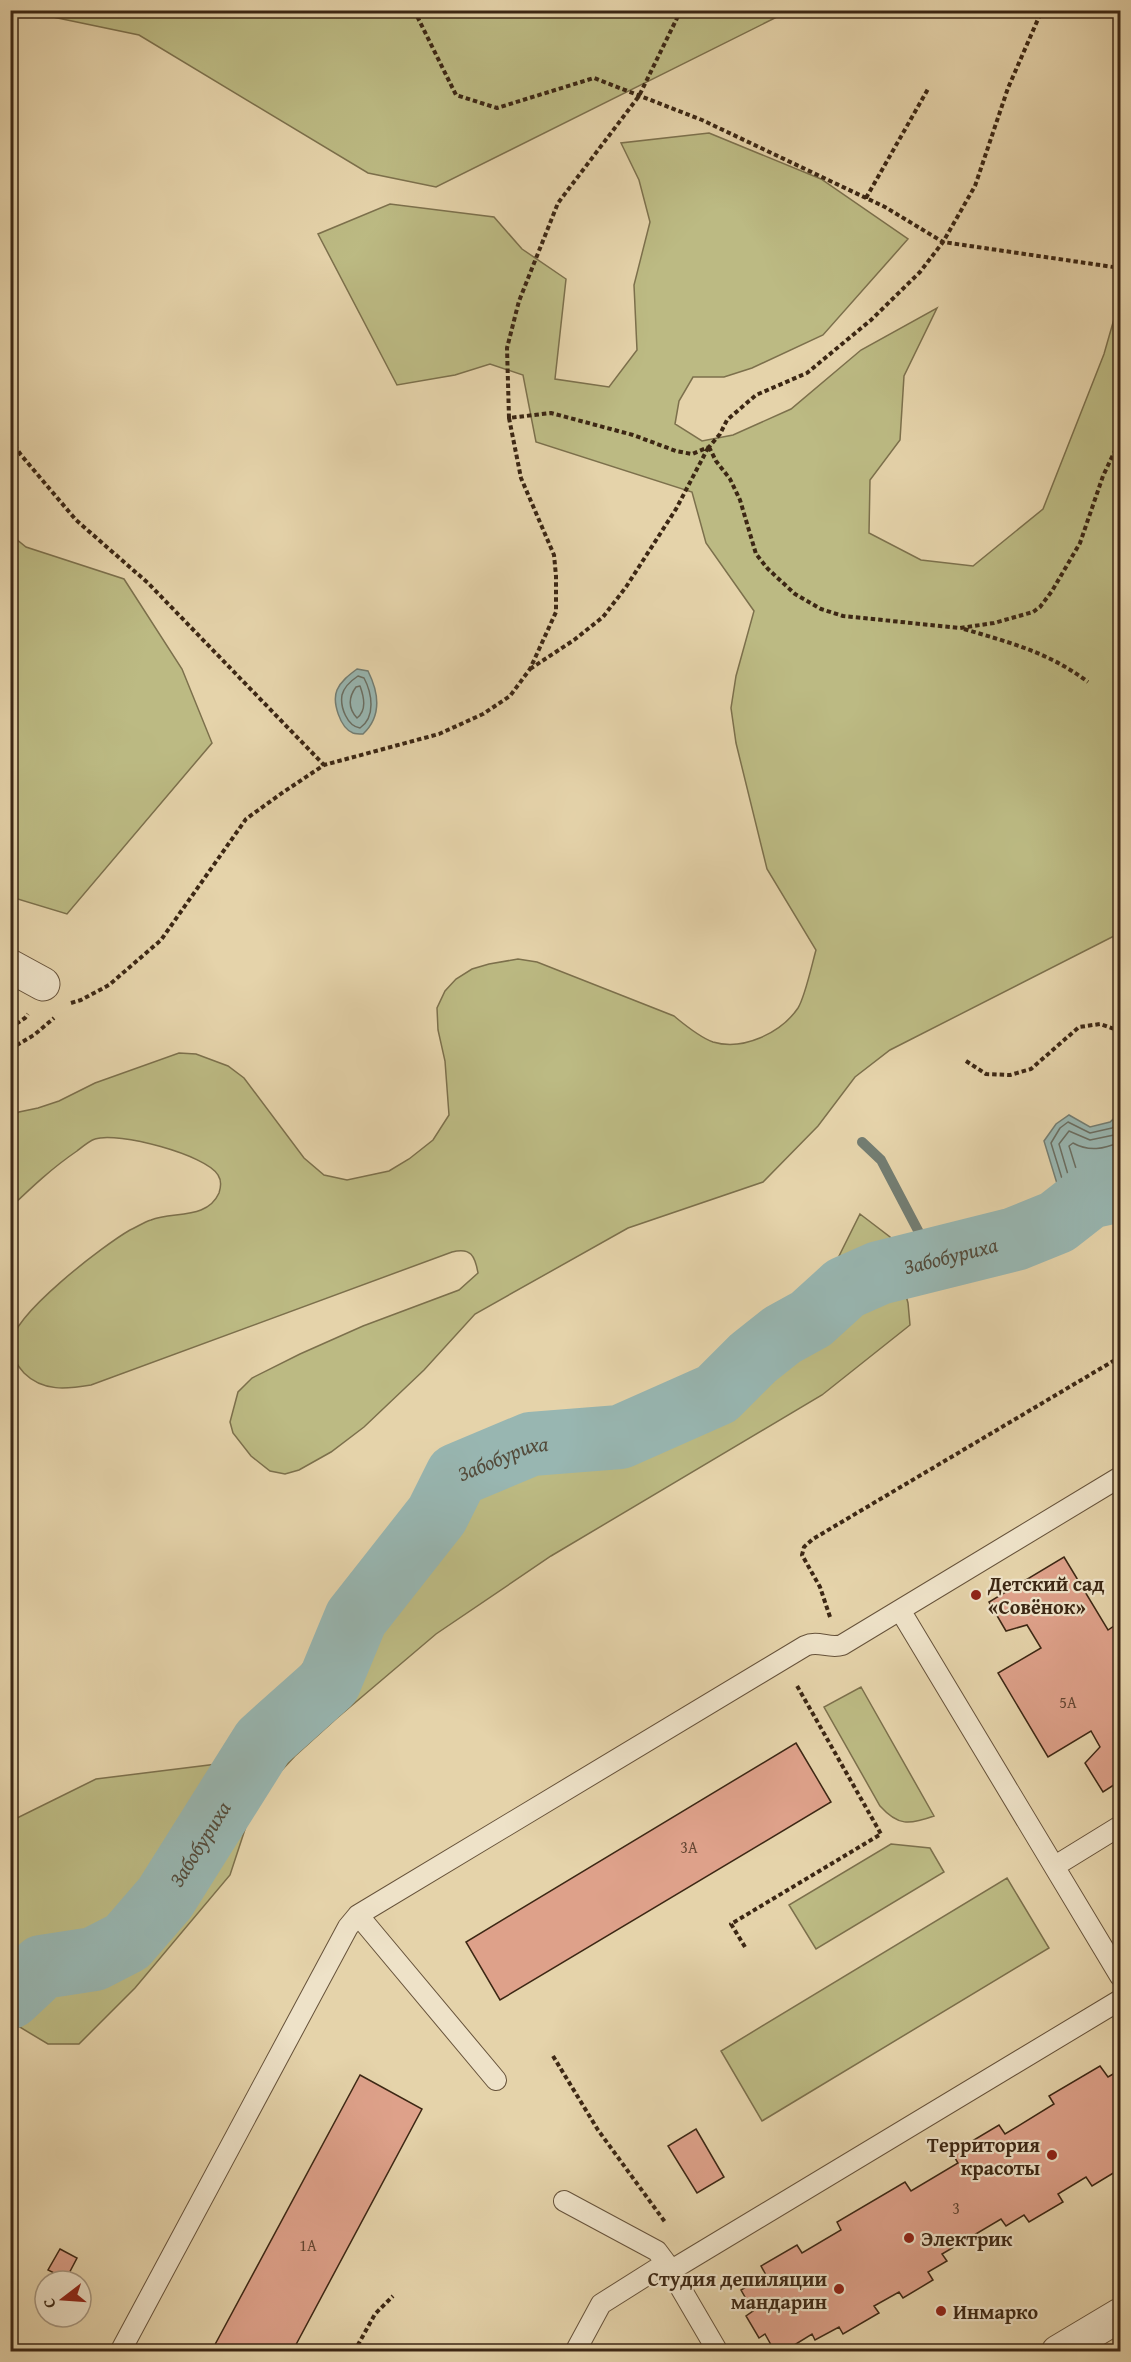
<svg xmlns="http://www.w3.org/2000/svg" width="1131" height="2362" font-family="'Gentium Book Plus',serif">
	<rect width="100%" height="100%" fill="#e5d3aa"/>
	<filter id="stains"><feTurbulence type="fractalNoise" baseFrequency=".00333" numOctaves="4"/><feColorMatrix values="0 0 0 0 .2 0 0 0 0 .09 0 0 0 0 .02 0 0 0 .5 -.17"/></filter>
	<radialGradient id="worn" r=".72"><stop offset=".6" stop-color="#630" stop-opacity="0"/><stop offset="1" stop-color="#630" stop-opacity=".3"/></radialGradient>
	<path fill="#bcba83" stroke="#7c704c" stroke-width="1.5" d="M24 11 789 10V11L436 187 368 173 139 35Z
		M709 133 821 179 908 239 823 335 752 368 724 377H693L679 401 675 424 702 441 733 435 791 409 861 350 937 308 904 376 900 440 870 480 869 533 921 560 973 566 1043 509 1104 354 1114 319 1120 316V933L890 1050 855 1077 818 1126 763 1182 628 1228 475 1314 424 1370 364 1427 331 1452 299 1470 285 1474 270 1471 251 1456 233 1433 230 1422 238 1392 252 1378 300 1354 363 1326 459 1290 478 1273C475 1256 471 1247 452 1252L91 1385C67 1389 43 1392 24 1373 17 1366 11 1354 11 1344 13 1314 104 1245 130 1230 137 1227 144 1222 151 1220 173 1211 207 1220 219 1193 221 1187 222 1181 218 1175 207 1155 117 1131 95 1139 89 1141 82 1147 77 1151 52 1168 32 1187 11 1207V1118L19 1112 38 1108 59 1101 95 1083 179 1053 196 1054 228 1066 244 1078 304 1158 324 1175 347 1180 389 1171 409 1159 433 1140 449 1115 445 1061 438 1030 437 1008 445 991 456 979 472 969 489 964 518 959 537 962 674 1016C685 1025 699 1037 713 1042 743 1051 781 1033 798 1008 805 997 812 964 816 950L767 869 736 743 731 708 736 676 754 611 706 543 692 492 536 442 523 375 490 364 455 375 397 385 318 234 390 204 494 217 522 249 566 279 555 379 609 387 637 350 634 285 650 222 639 180 621 143Z
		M10 534 26 547 124 579 182 669 212 743 67 914 11 897Z
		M860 1214 890 1237 908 1303 910 1325 822 1395 551 1556 436 1634 337 1718 295 1756 255 1799 230 1875 135 1988 79 2044H48L18 2026 11 2018V1937L13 1935 17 1912 11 1885V1821L96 1779 217 1764 368 1589 412 1530 449 1471 516 1438 622 1424 698 1386 836 1262Z
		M861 1687 934 1816C909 1825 898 1826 880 1806L824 1707Z
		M891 1844 930 1848 944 1872 816 1949 789 1905Z
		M1007 1878 1049 1948 762 2121 721 2051Z"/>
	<path fill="#98b6b1" stroke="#737d72" stroke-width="1.5" d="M357 669 368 671C379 693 382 716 363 734 360 734 356 734 353 733 340 728 332 702 337 690 341 681 349 675 357 669Z
		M1120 1113V1214L1095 1224 1074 1223 1062 1200 1044 1141 1056 1124 1069 1115 1090 1127 1110 1122Z"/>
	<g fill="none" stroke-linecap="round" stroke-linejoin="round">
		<path stroke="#6a6e62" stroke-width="1.5" d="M358 676 364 678C372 693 376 717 360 728 347 726 340 707 342 695 344 687 352 680 358 676Z
			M360 686C364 697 367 710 357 718 348 708 348 698 356 687Z
			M1120 1121 1112 1128 1090 1133 1068 1122 1060 1128 1051 1143 1068 1198 1078 1217 1094 1218 1120 1209
			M1120 1131 1114 1135 1090 1140 1069 1131 1059 1144 1074 1195 1082 1210 1093 1211 1120 1201
			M1120 1142C1104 1149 1089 1152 1073 1143L1069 1146 1083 1191 1088 1201 1120 1192"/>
		<path stroke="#737d72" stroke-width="10" d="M862 1142 881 1160 933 1259"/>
		<path stroke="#98b6b1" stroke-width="64" id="s1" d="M10 1997 42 1967 94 1959 127 1942 165 1898 263 1742 329 1683 356 1618 437 1515 457 1475 531 1444 620 1437 717 1394 753 1358 782 1335 811 1319 845 1288 879 1273 1015 1239 1057 1222 1089 1197 1120 1190"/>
	</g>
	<path fill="#dea18a" stroke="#3c2714" stroke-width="1.5" d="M1064 1557 1108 1630 1120 1622V1781L1103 1792 1085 1763 1100 1747 1091 1731 1048 1757 998 1673 1041 1648 1027 1625 1006 1631 989 1602Z
		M796 1743 831 1802 500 2000 466 1942Z
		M1100 2066 1108 2077 1120 2070V2169L1092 2186 1086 2177 1058 2194 1063 2202 1029 2222 1024 2215 1006 2226 1001 2219 942 2254 947 2261 928 2272 933 2280 903 2298 899 2292 874 2306 879 2313 843 2334 839 2327 815 2340 812 2334 783 2352H775L765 2334 759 2338 746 2316 753 2311 741 2290 766 2275 761 2266 797 2245 802 2253 841 2230 837 2222 905 2182 911 2191 958 2163 952 2153 999 2125 1005 2134 1054 2104 1049 2096Z
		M360 2075 422 2109 292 2352H211Z
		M696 2129 724 2177 697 2193 668 2146Z
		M60 2249 77 2258 66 2279 48 2270Z"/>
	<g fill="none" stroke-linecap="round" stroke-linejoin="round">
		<g stroke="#66523a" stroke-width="22">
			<path id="service" d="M900 1610 1120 1976
				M1055 1866 1120 1826
				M358 1915 496 2080
				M564 2201 657 2251 666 2263 718 2352
				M670 2271 1120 2000
				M120 2352 348 1927 358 1915 805 1646C818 1640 829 1649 842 1645L1120 1477
				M575 2352 601 2304 666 2263"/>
		</g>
		<g stroke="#66523a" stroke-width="35">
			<path id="minor" d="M10 966 43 984
				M1058 2352 1120 2315"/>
		</g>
		<path stroke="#3c2714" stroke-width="4" stroke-dasharray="4.5 3" stroke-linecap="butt" d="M414 10 456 95 497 108 594 78 702 120 885 207 943 242 975 186 1008 88 1042 10
			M866 198 928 89
			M509 418 507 348 519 301 558 203 639 96 681 10
			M10 439 21 455 76 520 148 583 324 765
			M709 447 716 461 730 479 740 500 756 554 768 569 795 594 821 609 843 616 960 628 994 623 1033 612 1040 607 1052 591 1080 543 1103 476 1120 440
			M964 629C1011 643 1048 652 1088 682
			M530 669 574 640 603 617 626 587 676 509 708 448
			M71 1003 81 1000 109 985 161 940 246 819 282 793 324 765 439 734 483 714 510 696 530 669 556 612V576L554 555 521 478 509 418 551 413 633 435 676 451 692 454 709 447 720 434 727 420 756 395 807 373 871 320 920 272 943 242 1120 268
			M10 1028 25 1018 28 1014
			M10 1049 34 1035 54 1018
			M966 1061 986 1074 1010 1075 1031 1069 1079 1027 1100 1024 1120 1031
			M830 1617 820 1587 802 1555 804 1547 813 1539 1120 1357
			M745 1947 731 1924 881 1834 796 1684
			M553 2056 598 2130 665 2222
			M354 2352 375 2314 393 2296"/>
		<use href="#service" stroke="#eee2c8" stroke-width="20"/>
		<use href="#minor" stroke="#eee2c8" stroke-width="33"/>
	</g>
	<g fill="#8f2418" stroke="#eee2c8" stroke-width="2">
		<circle cx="976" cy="1595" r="6"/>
		<circle cx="1052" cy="2155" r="6"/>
		<circle cx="909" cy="2238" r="6"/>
		<circle cx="839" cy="2289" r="6"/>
		<circle cx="941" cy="2311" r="6"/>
	</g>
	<g text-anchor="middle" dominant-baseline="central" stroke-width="4.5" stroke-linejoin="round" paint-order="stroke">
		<g font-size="16" fill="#644632">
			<text x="1068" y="1702">5А</text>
			<text x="689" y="1847">3А</text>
			<text x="956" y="2208">3</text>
			<text x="308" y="2245">1А</text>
		</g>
		<g font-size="20" font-weight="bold" fill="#3c2714" stroke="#eee2c8" text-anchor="start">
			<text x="988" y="1583">Детский сад<tspan x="988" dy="23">«Совёнок»</tspan></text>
			<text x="1040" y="2144" text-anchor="end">Территория<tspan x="1040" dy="23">красоты</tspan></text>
			<text x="921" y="2238">Электрик</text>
			<text x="827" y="2278" text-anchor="end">Студия депиляции<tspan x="827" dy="23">мандарин</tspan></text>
			<text x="953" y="2311">Инмарко</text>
		</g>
		<g font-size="21" font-style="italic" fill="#534b3b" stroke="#eee2c8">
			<text stroke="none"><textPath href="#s1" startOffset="1264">Забобуриха</textPath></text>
			<text stroke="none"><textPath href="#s1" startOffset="760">Забобуриха</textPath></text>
			<text stroke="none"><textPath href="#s1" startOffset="256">Забобуриха</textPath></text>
		</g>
	</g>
	<rect width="1131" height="2362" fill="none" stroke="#e5d3aa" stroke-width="36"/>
	<rect x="12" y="12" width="1107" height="2338" fill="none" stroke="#3c2714" stroke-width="3"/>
	<rect x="18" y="18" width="1095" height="2326" fill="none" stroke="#3c2714" stroke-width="1.5"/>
	<g transform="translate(63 2299) rotate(253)"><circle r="28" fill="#eee2c8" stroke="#a79780" stroke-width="1.5"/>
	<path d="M0-4.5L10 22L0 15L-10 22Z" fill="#8f2418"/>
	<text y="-9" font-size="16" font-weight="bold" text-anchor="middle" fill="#3c2714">С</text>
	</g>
	<rect width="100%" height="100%" filter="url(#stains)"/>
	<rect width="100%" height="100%" fill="url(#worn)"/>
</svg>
